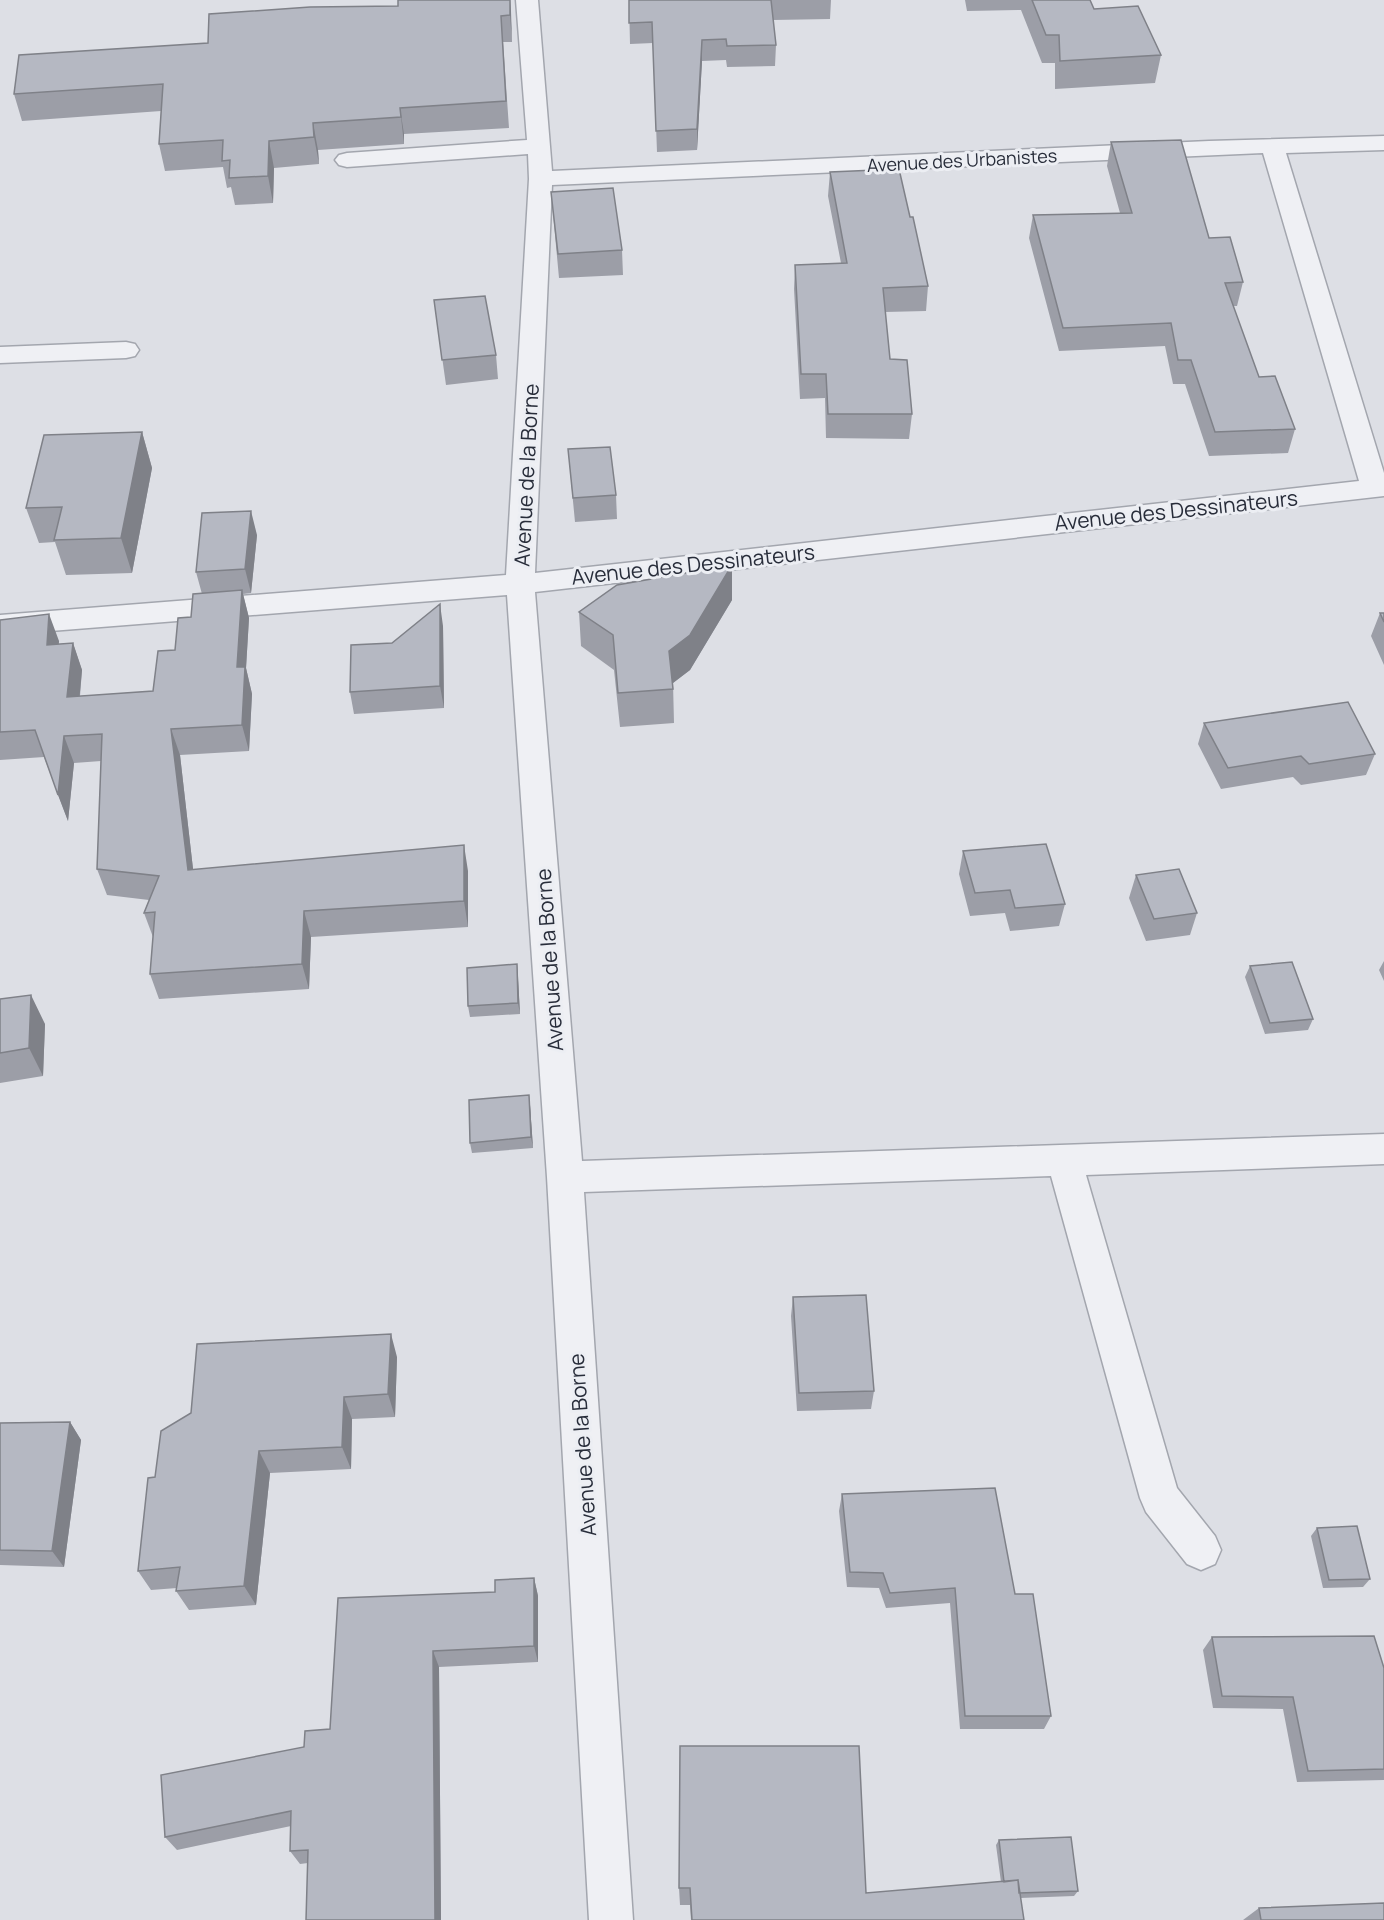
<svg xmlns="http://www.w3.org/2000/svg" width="1384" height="1920" font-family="Manrope,sans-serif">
	<rect width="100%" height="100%" fill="#dddfe5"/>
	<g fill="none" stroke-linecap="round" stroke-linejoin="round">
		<g stroke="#a3a6ae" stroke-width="3">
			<path id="minor" d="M516 0H538L552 171 1209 141 1384 136V150L1286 153 1384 473V496L535 592 582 1161 1384 1134V1164L1086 1175 1177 1488 1215 1536 1221 1550 1215 1564 1201 1570 1187 1564 1146 1512 1140 1498 1051 1176 584 1192 633 1920H589L547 1177 507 595 0 635V615L506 575 529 179 528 154 347 167 339 165 335 160 339 155 347 153 527 140ZM1263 153 1359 481 535 573 552 185Z
				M126 342 135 344 139 350 135 356 126 358 0 363V347Z"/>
		</g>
		<use href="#minor" fill="#eff0f4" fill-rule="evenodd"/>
	</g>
	<path fill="#9c9ea7" d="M398 0H510L512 42H503L509 128 404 134V144L318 150 319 164 274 168 273 203 235 205 231 187 227 188 223 167 165 171 159 144 161 111 22 121 14 94 208 43 398 6Z
		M629 0H831L830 19 773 20 776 45 775 66 727 67 726 60 702 61 697 150 657 152 653 43 630 44Z
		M965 0H1090L1094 9 1161 55 1155 83 1055 89V63H1042L1021 10 967 11Z
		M1111 142 1209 238 1243 282 1237 306H1233L1259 377 1295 429 1288 453 1209 456 1185 384H1173L1165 346 1059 351 1029 238 1033 215 1120 213 1107 166Z
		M830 172 910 217 928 286 926 311 885 312 890 359 912 414 909 439 826 438 825 398 800 399 794 289 795 265 841 263 828 196Z
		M551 192 622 250 623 275 559 278Z
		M434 300 496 355 498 379 446 385Z
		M142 432 152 468 132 573 66 575 55 542 39 543 26 508Z
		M568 449 616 495 617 519 575 522Z
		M257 535 251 593 243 594 249 618 246 668 252 694 249 751 180 755 193 869 468 871V927L311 937 309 989 159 999 150 974 153 937 144 913 149 900 107 895 97 869 101 761 74 763 68 821 44 757 0 760V620L59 641 58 644 73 643 82 670 80 696 153 691 175 650 202 594 196 572Z
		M732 600 690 670 673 683 674 723 620 727 614 670 581 646 579 612Z
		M1380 613H1384V665L1371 636Z
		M443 626 444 708 354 714 350 692 392 643Z
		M1204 723 1375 754 1366 775 1301 785 1293 777 1221 789 1198 744Z
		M963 851 1065 904 1059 926 1010 931 1005 913 970 916 959 874Z
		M1136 875 1197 913 1190 935 1146 941 1129 898Z
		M1384 961V981L1379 970Z
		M517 964 520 1014 470 1017 468 1006Z
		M1250 966 1313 1019 1308 1030 1265 1034 1245 977Z
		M0 999 45 1024 43 1076 0 1083Z
		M530 1105 533 1148 472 1153 470 1143Z
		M793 1297 874 1391 871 1409 797 1411 791 1316Z
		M397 1357 395 1417 352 1419 351 1469 270 1473 256 1605 189 1610 176 1591 177 1588 151 1590 138 1571 155 1477Z
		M70 1422 81 1440 64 1567 0 1565V1423Z
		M842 1494 1015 1594 1051 1716 1044 1729H960L950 1603 886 1608 879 1588 847 1587 839 1511Z
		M1317 1528 1370 1579 1363 1587 1323 1588 1311 1536Z
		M534 1578 538 1596V1662L439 1667 441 1920H306L308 1863 300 1864 290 1851 291 1826 177 1850 165 1837 330 1729 495 1592Z
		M1212 1637 1384 1668V1780L1297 1782 1283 1709 1213 1708 1203 1650Z
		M999 1840 1078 1891 1074 1896 1020 1898 1024 1920H691L690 1905H680L679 1888 866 1893 1001 1882 996 1845Z
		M1259 1908 1384 1920H1243Z"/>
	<path fill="#7f8188" d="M510 0 511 11 512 42 510 15Z
		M702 40V61L697 150V129Z
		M400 108 404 134V144Z
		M313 123 318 150 319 164 314 137Z
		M269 141 274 168 273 203 268 176Z
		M142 432 152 468 132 573 121 538Z
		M251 511 257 535 251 593 245 569Z
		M732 565V600L690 670 669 686V651Z
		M242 590 249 618 246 668 252 694 249 751 242 725 237 667Z
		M440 604 443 626 444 708 440 686Z
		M49 614 59 641 57 672 47 645Z
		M73 643 82 670 77 724 67 697Z
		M171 729 180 755 196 895 188 870Z
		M64 736 74 763 68 821 58 795Z
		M464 845 468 871V927L464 901Z
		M304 911 311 937 309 989 302 964Z
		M517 964 518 976 520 1014 518 1003Z
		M31 995 45 1024 43 1076 29 1048Z
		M529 1095 530 1105 533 1148 531 1137Z
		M391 1334 397 1357 395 1417 388 1394Z
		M344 1397 352 1419 351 1469 342 1447Z
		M70 1422 81 1440 64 1567 52 1551Z
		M259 1451 270 1473 256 1605 244 1586Z
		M534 1578 538 1596V1662L534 1646Z
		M433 1651 439 1667 441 1920H435Z"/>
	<path fill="#b5b8c2" stroke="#7f8188" stroke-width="1.5" d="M398 0H510V15L501 16 506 101 400 108 401 117 313 123 314 137 269 141 268 176 229 178 230 160 222 161 223 140 159 144 163 84 14 94 19 55 208 43 209 14 310 7 398 6Z
		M629 0H771L776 45 727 46 726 39 702 40 697 129 656 131 652 22 629 23Z
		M1032 0H1090L1094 9 1138 6 1161 55 1060 61 1059 35H1046Z
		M1181 140 1209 238 1230 237 1243 282 1225 283 1259 377 1275 376 1295 429 1215 432 1191 360H1178L1171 323 1063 328 1033 215 1132 213 1111 142Z
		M899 169 910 217H913L928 286 883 288 890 359 907 360 912 414H828L826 374H801L795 265 847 263 830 172Z
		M613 188 622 250 558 254 551 192Z
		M485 296 496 355 442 360 434 300Z
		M142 432 121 538 54 540 62 507 26 508 44 435Z
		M610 447 616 495 573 498 568 449Z
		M251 511 245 569 196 572 202 513Z
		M732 565 690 635 669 651 673 689 618 693 613 635 579 612 617 585Z
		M242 590 237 667H245L242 725 171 729 188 870 464 845V901L304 911 302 964 150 974 155 912 144 913 159 876 97 869 102 734 64 736 58 795 35 730 0 732V620L49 614 47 645 73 643 67 697 153 691 158 651 175 650 178 618 191 617 193 594Z
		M440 604V686L350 692 351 645 392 643Z
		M1380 613H1384V622Z
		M1348 702 1375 754 1309 764 1301 756 1228 768 1204 723Z
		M1046 844 1065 904 1015 908 1010 890 975 893 963 851Z
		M1179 869 1197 913 1154 919 1136 875Z
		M1292 962 1313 1019 1270 1023 1250 966Z
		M517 964 518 1003 468 1006 467 968Z
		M31 995 29 1048 0 1053V999Z
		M529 1095 531 1137 470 1143 469 1100Z
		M866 1295 874 1391 799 1393 793 1297Z
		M391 1334 388 1394 344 1397 342 1447 259 1451 244 1586 176 1591 180 1567 138 1571 148 1478 155 1477 161 1431 191 1413 197 1344Z
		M70 1422 52 1551 0 1550V1423Z
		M995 1488 1015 1594H1033L1051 1716H965L955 1588 890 1593 883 1573 850 1572 842 1494Z
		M1357 1526 1370 1579 1329 1580 1317 1528Z
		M534 1578V1646L433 1651 435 1920H306L308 1850 290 1851 291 1811 165 1837 161 1775 304 1747 305 1731 330 1729 338 1598 495 1592V1580Z
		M1374 1636 1384 1668V1769L1308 1771 1293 1697 1222 1696 1212 1637Z
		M680 1746H859L866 1893 1018 1880 1024 1920H692L690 1888H679Z
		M1071 1837 1078 1891 1019 1893 1018 1880 1004 1882 999 1840Z
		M1384 1903V1920H1261L1259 1908Z"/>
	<g text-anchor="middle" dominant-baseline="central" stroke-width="6" stroke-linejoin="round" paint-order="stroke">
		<g font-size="18" fill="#282d3a" stroke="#eceef3">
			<text transform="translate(962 160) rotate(-3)">Avenue des Urbanistes</text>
		</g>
		<g font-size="21" fill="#282d3a" stroke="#eceef3">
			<text transform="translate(526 475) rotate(-87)">Avenue de la Borne</text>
			<text transform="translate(1176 510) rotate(-6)">Avenue des Dessinateurs</text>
			<text transform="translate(693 564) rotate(-6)">Avenue des Dessinateurs</text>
			<text transform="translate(549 960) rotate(-94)">Avenue de la Borne</text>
			<text transform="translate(582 1445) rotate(-94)">Avenue de la Borne</text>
		</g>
	</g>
</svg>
